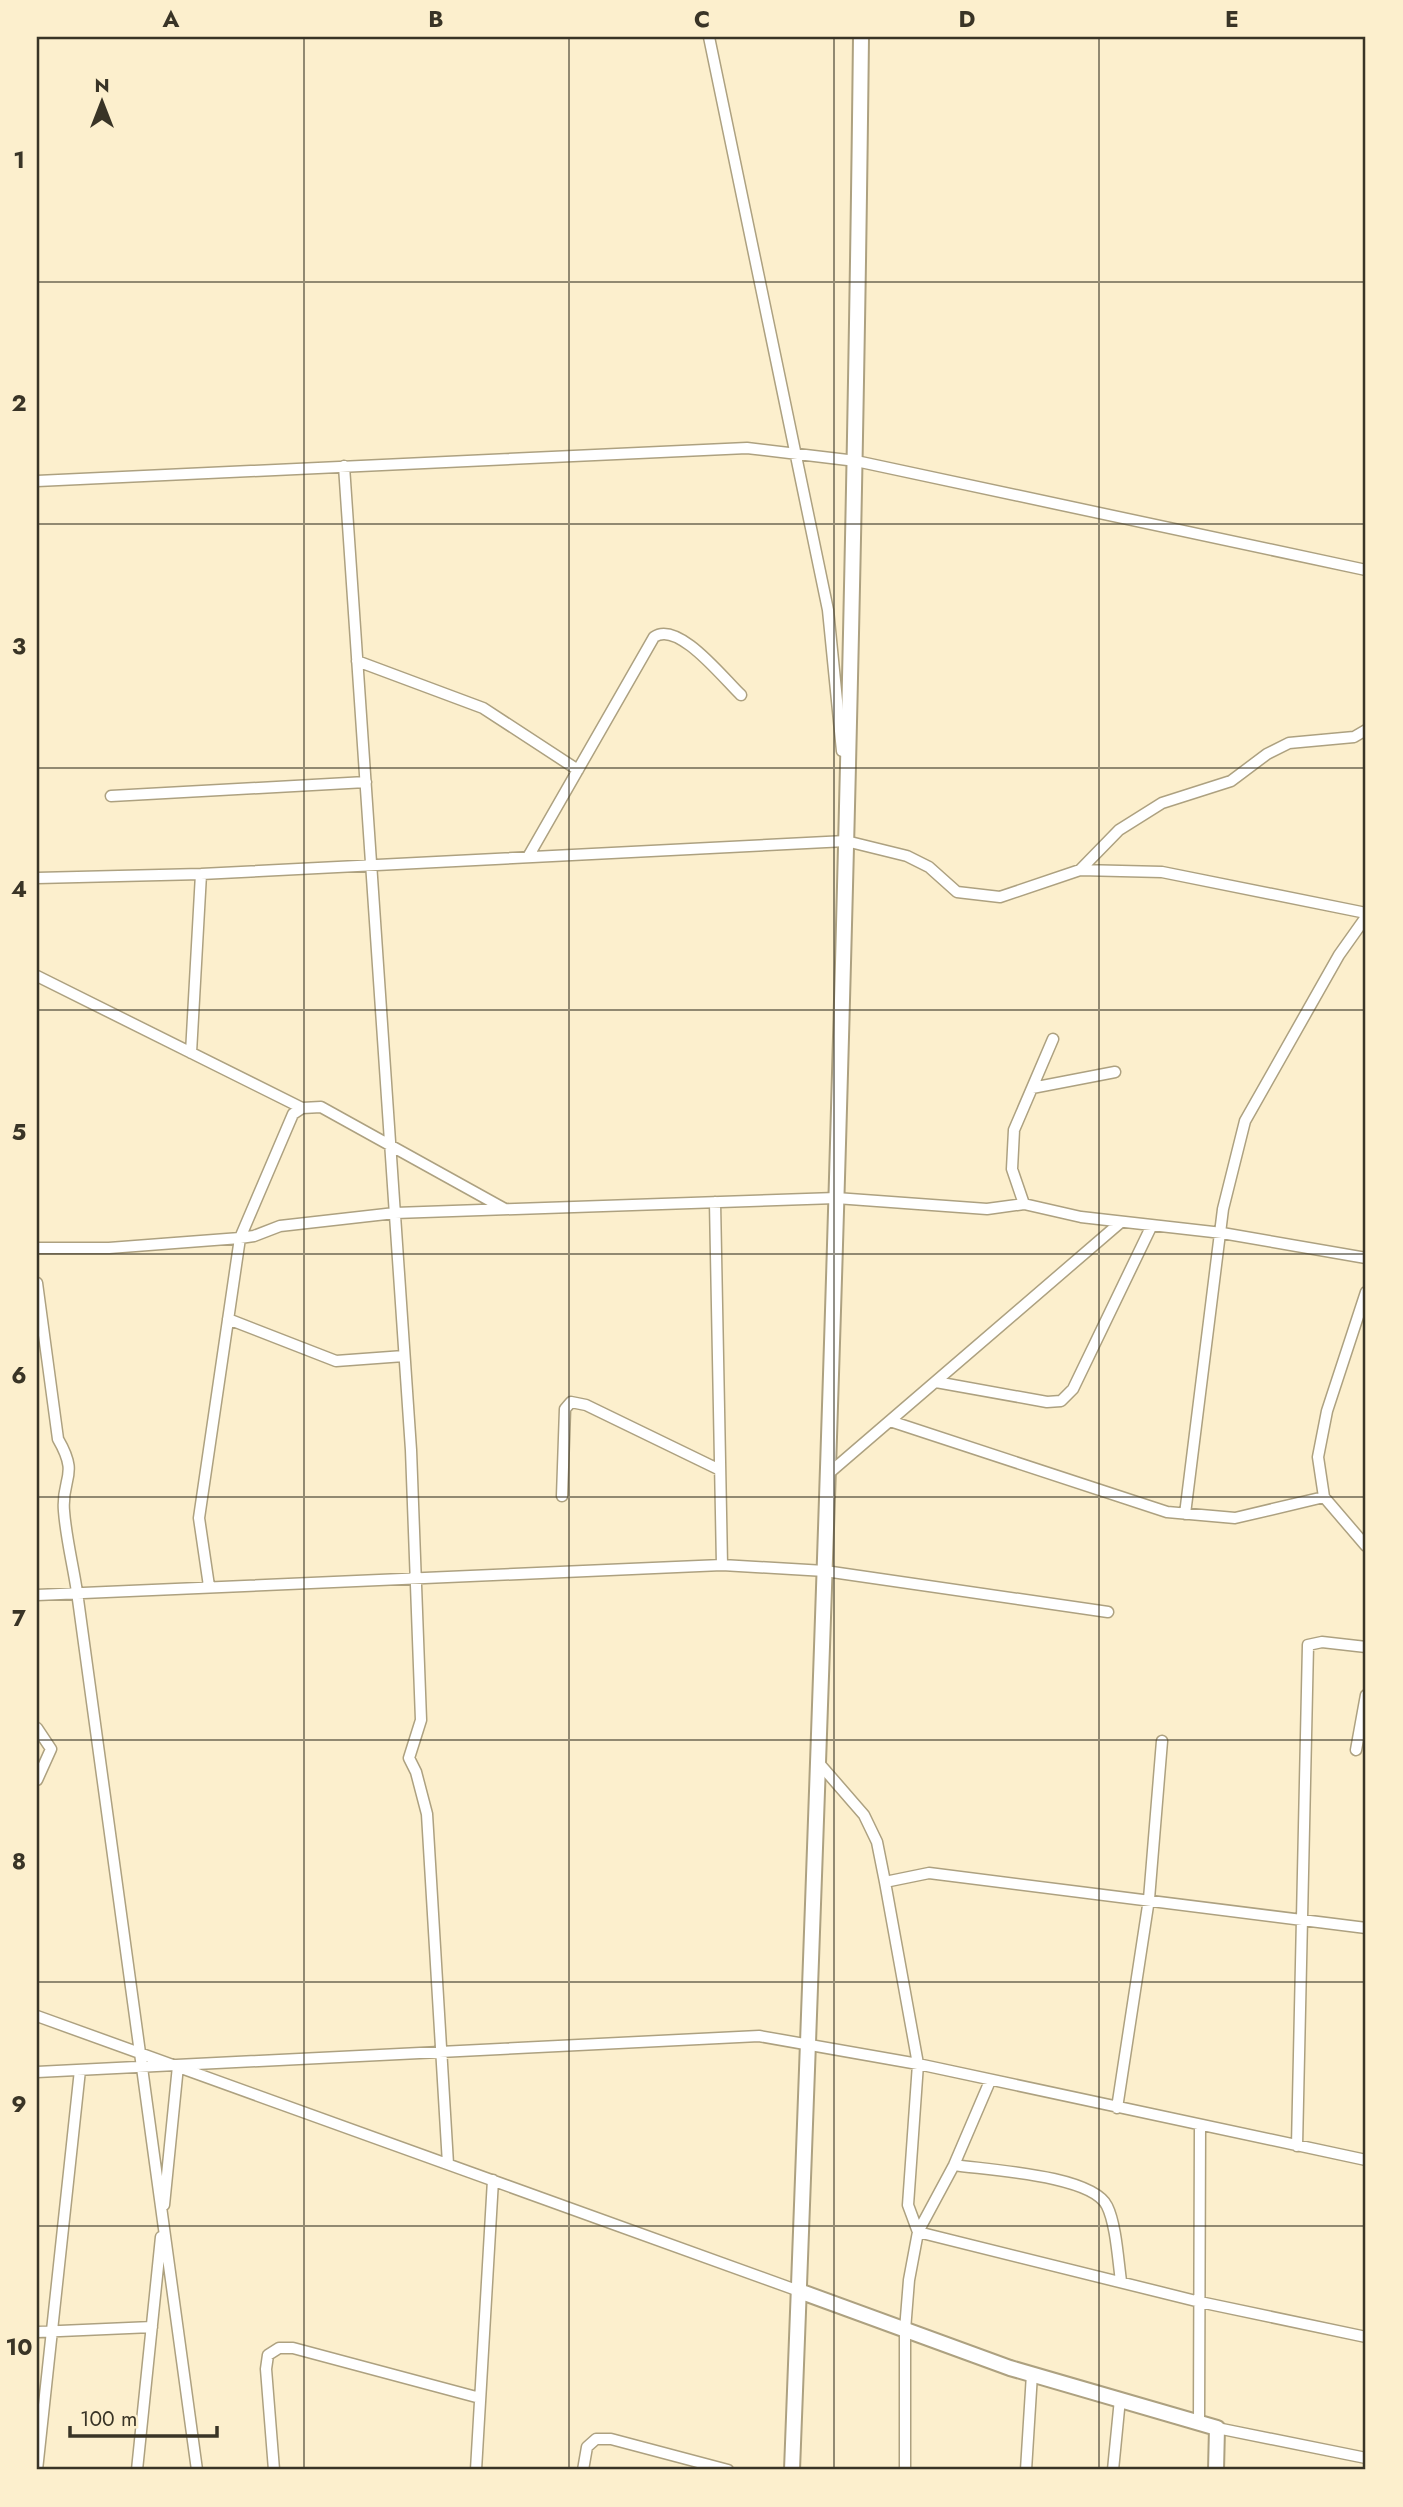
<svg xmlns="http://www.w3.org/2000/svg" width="1403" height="2507" font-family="Jost,sans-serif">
	<rect width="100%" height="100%" fill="#fcefcd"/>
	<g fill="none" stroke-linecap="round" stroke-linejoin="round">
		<g stroke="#ada180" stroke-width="13">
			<path id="street" d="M709 37 828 610 842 751
				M344 466 411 1450 421 1720 409 1758 416 1772 427 1814 448 2164
				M37 481 747 448 856 461 1366 570
				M357 661 483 708 578 770
				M111 796 366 782
				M528 857 654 637C678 620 723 678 741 695
				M1080 870 1119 830 1162 803 1231 781 1267 754 1289 743 1354 737 1366 730
				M37 878 201 874 846 841 907 856 929 867 957 892 1000 897 1080 870 1162 872 1366 913
				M37 976 302 1108
				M191 1053 201 874
				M1032 1088 1115 1072
				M715 1202 722 1565
				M1024 1204 1012 1169 1014 1130 1053 1039
				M37 1248H109L240 1238 254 1236 280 1226 395 1213 836 1198 987 1209 1024 1204 1081 1217 1222 1233 1366 1258
				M37 1283 58 1439C80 1477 61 1477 64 1511 66 1538 73 1565 77 1592L197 2470
				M1366 1292 1327 1411 1318 1457 1324 1497 1366 1546
				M228 1319 336 1361 404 1356
				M936 1382 1047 1402 1061 1401 1073 1389 1152 1225
				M890 1421 1167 1512 1235 1518 1324 1497
				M828 1474 1121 1222
				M562 1496 565 1409 571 1402 586 1405 720 1470
				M1185 1514 1223 1209 1245 1121 1339 955 1366 917
				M209 1586 199 1518 240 1238 293 1114 302 1108 321 1107 505 1209
				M37 1595 722 1565 825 1571 1108 1612
				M37 1728 51 1749 37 1780
				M1356 1750 1366 1695
				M818 1762 864 1815 877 1842 885 1882 918 2064 908 2205 918 2232 1200 2302 1366 2337
				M885 1882 929 1873 1366 1928
				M37 2016 799 2291
				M37 2072 759 2036 918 2064 1366 2160
				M1117 2108 1149 1899 1162 1741
				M1297 2146 1308 1645 1322 1642 1366 1647
				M954 2165C987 2170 1092 2175 1107 2206 1116 2224 1118 2260 1121 2281
				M164 2205 178 2066
				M37 2332 152 2327
				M1199 2423 1200 2125
				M1217 2428 1366 2458
				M37 2470 80 2070
				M137 2470 161 2237
				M274 2470 266 2369 268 2355 279 2348H293L480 2398
				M476 2470 493 2180
				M583 2470 587 2447 596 2439H611L728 2470
				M905 2470V2330L909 2280 918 2232 954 2165 990 2081
				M1026 2470 1032 2374
				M1113 2470 1120 2399"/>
		</g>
		<g stroke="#ada180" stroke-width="18">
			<path id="secondary" d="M799 2291 1010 2368 1217 2428 1216 2470
				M792 2470C823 1659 852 848 861 37"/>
		</g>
		<use href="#street" stroke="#fff" stroke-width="10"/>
		<use href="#secondary" stroke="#fff" stroke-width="14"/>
	</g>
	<path fill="none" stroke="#393426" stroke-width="2" stroke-opacity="0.55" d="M304 37V2470M569 37V2470M834 37V2470M1099 37V2470M37 282H1366M37 524H1366M37 768H1366M37 1010H1366M37 1254H1366M37 1497H1366M37 1740H1366M37 1982H1366M37 2226H1366"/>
	<rect width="1403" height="2507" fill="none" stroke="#fcefcd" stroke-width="77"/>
	<g transform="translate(102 102)" stroke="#fcefcd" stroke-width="5" paint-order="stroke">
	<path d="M0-5L12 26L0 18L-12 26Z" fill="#393426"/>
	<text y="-10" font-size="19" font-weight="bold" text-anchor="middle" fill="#393426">N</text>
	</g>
	<path d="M70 2426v10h147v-10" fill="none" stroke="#393426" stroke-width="3.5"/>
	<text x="80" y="2426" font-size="21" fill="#393426" stroke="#fcefcd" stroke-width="5" paint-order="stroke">100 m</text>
	<rect x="38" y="38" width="1326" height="2430" fill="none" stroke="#393426" stroke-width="2.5"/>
	<g font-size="23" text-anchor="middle" font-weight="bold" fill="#393426">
		<text x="171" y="27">A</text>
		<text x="436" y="27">B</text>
		<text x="702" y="27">C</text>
		<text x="967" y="27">D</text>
		<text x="1232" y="27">E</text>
		<text x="19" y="168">1</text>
		<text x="19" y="411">2</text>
		<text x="19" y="654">3</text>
		<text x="19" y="897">4</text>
		<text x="19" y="1140">5</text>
		<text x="19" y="1383">6</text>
		<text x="19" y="1626">7</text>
		<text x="19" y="1869">8</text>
		<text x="19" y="2112">9</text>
		<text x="19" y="2355">10</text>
	</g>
</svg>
